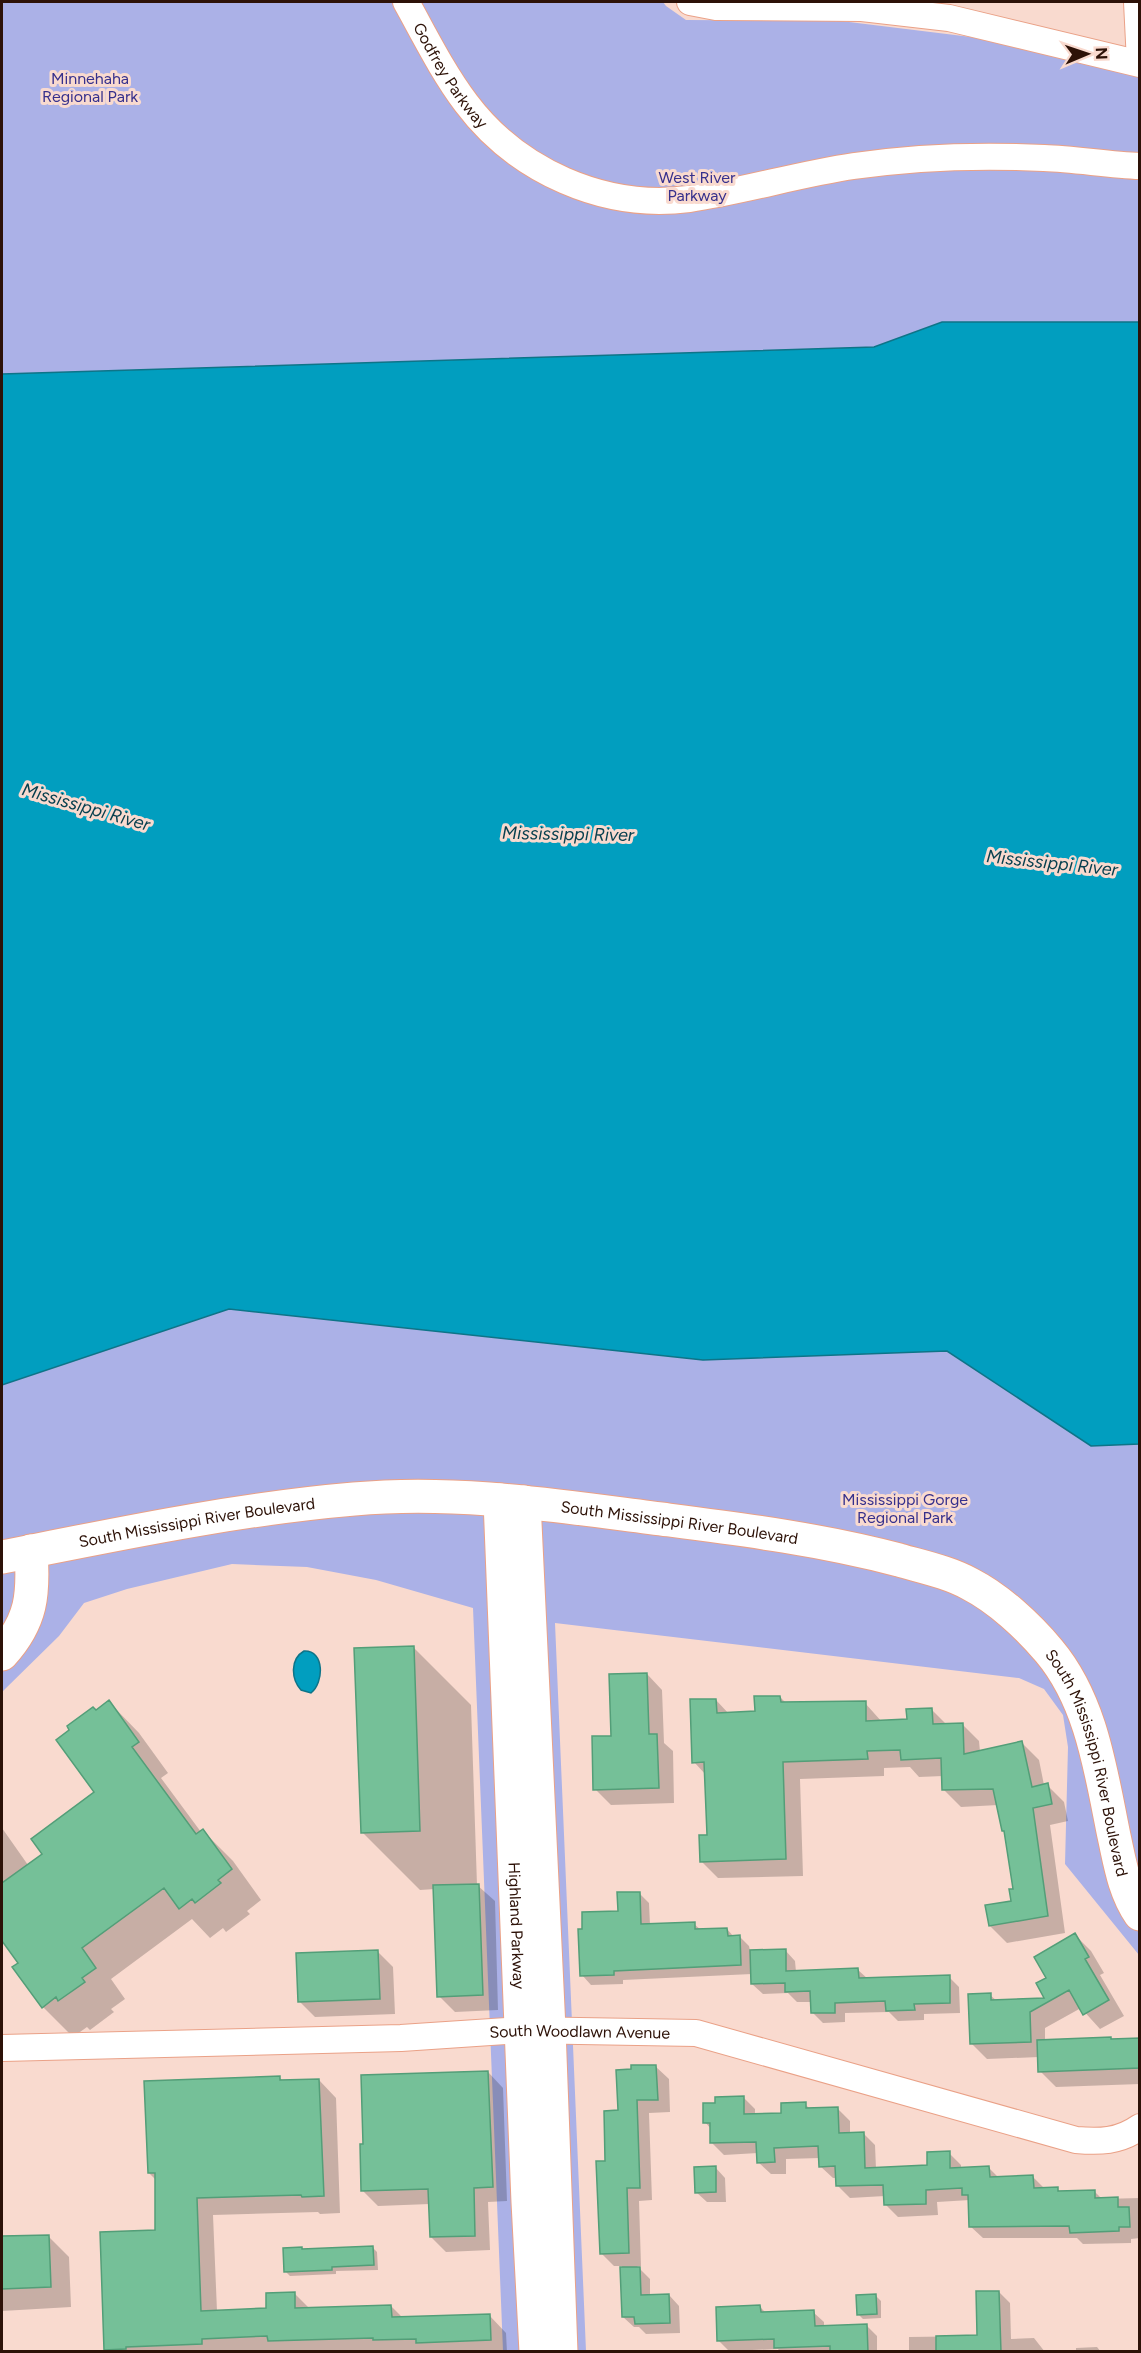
<svg xmlns="http://www.w3.org/2000/svg" width="1141" height="2353" font-family="Figtree,sans-serif">
	<rect width="100%" height="100%" fill="#f9dacf"/>
	<path fill="#abb1e7" d="M2 2H663L666 6 686 20 841 21 971 37 1139 77V322H942L874 347 2 374Z
		M229 1309 703 1360 947 1351 1091 1446 1139 1444V1955L1065 1864 1068 1747 1063 1715 1044 1689 1019 1678 555 1623 586 2351H503L473 1608 376 1580 307 1567 232 1564 127 1589 84 1603 59 1636 2 1692V1385Z"/>
	<path fill="#019ebf" stroke="#0e7488" stroke-width="1.5" d="M942 322H1139V1444L1091 1446 947 1351 703 1360 229 1309 2 1385V374L874 347Z
		M304 1651C325 1650 324 1683 311 1693L301 1690C291 1679 290 1659 304 1651Z"/>
	<path fill="#0003" d="M413 1647 471 1705 477 1885 495 1901 498 2010 455 2012 439 1996 435 1889 420 1890 362 1832Z
		M647 1674 662 1690 664 1743 673 1751 674 1803 611 1805 595 1789 613 1737Z
		M780 1697 787 1704 865 1703 882 1722 908 1721 931 1709 947 1725 962 1724 979 1741 980 1752 1022 1743 1039 1760 1044 1785H1047L1064 1802 1068 1821 1050 1825 1065 1933 1007 1943 990 1926 1013 1902 1015 1890 1006 1833 1003 1830 998 1805 961 1807 944 1790 943 1776 919 1777 910 1767 884 1768V1776L800 1779 803 1876 718 1878 701 1861 708 1837 706 1775 694 1762 716 1700 729 1714 756 1713Z
		M109 1702 139 1733 168 1773 161 1778 201 1832 203 1831 233 1861 261 1900 247 1911 250 1914 226 1932 223 1928 210 1938 192 1919 111 1979 125 1999 111 2009 114 2012 90 2030 87 2027 73 2037 43 2007 20 1963 2 1938V1828L28 1865 44 1854 96 1792V1712Z
		M639 1893 649 1903 650 1925 694 1924 701 1930 727 1929 734 1937H740L749 1946 750 1951 785 1950 795 1961 796 1972 858 1970 868 1979 949 1977 959 1987 960 2013 924 2014V2020L898 2021 889 2012 845 2013V2022L823 2023 813 2013 812 2002H797L788 1993 763 1994 752 1984V1974L623 1980V1984L591 1985 582 1975 619 1912Z
		M1075 1935 1091 1951 1104 1973 1100 1975 1124 2016 1100 2029 1081 2008 1045 2028V2041L1140 2040V2084L1056 2087 1040 2071 1039 2057 987 2059 971 2043 990 1995 997 2001 1047 1999 1048 1978Z
		M377 1951 393 1967 395 2014 315 2017 299 2001Z
		M655 2066 669 2079 670 2112 649 2113 652 2200 639 2201 641 2266H637L650 2279V2296L669 2295 679 2306 680 2333 646 2334 639 2327H634L623 2317 622 2266H614L601 2253 607 2162 619 2112Z
		M488 2072 503 2088 507 2201 488 2202 490 2250 446 2252 431 2237 430 2204 378 2206 363 2191Z
		M279 2077 283 2081 319 2080 336 2098 340 2213 320 2214 318 2212 213 2215 217 2311 268 2310 294 2293 310 2309 391 2306 403 2318 489 2315 506 2333 507 2352H108L106 2349 157 2231 156 2180 149 2173Z
		M743 2097 755 2109V2115L783 2114 805 2104 811 2110 838 2109 850 2121V2134L863 2133 875 2145 876 2169 929 2167 949 2153 961 2165V2169L989 2168 999 2178 1033 2177 1045 2189H1057L1061 2193 1094 2191 1102 2199 1140 2198V2238L1131 2239V2243L1083 2244 1077 2238H983L970 2226V2200L937 2202 938 2215 898 2217 885 2204V2196L850 2198 838 2186 837 2178H833L820 2166V2158L786 2159V2174H771L758 2162V2153L724 2155 712 2143 711 2129 705 2122 717 2104Z
		M715 2167 725 2178 726 2202H707L696 2192Z
		M48 2236 69 2257 71 2307 2 2311V2238Z
		M302 2248 304 2251 373 2248 377 2252 378 2270 336 2271V2274L290 2276 285 2271Z
		M999 2292 1010 2303 1011 2339 1034 2338 1045 2352H909V2337L979 2336Z
		M876 2296 881 2301V2318L863 2319 858 2314Z
		M760 2307 766 2313 813 2312 824 2322V2327L867 2326 877 2336V2352H780L778 2349 729 2351 719 2341Z
		M1097 2347 1101 2352H1076V2348Z"/>
	<path fill="#75c098" stroke="#539e78" stroke-width="1.5" d="M414 1646 420 1831 361 1833 354 1648Z
		M647 1673 649 1734H657L659 1788 593 1790 592 1736H611L609 1674Z
		M754 1696H780L781 1702 866 1701V1721L907 1719 906 1709 932 1708 933 1724 963 1723 964 1754 1022 1741 1032 1787 1048 1783 1052 1804 1033 1808 1048 1916 989 1926 985 1905 1011 1901 1009 1889H1013L1004 1831H1002L993 1789 942 1790 941 1758 901 1760 900 1750 867 1751 868 1759 783 1762 786 1859 700 1862 699 1835H707L704 1762 692 1763 690 1699H716L717 1713 755 1711Z
		M109 1700 139 1742 132 1747 196 1834 203 1829 232 1869 218 1880 221 1883 195 1903 192 1899 179 1909 164 1888 82 1948 96 1968 82 1978 85 1982 58 2001 56 1997 42 2008 12 1967 18 1963 2 1941V1883L42 1854 31 1839 94 1792 56 1740 69 1730 67 1726 93 1707 96 1710Z
		M479 1884 483 1995 437 1997 433 1885Z
		M617 1892H640L641 1924 695 1922V1929L727 1928 728 1936 740 1935 741 1965 614 1971V1975L580 1976 578 1929H582V1912L618 1911Z
		M1075 1933 1089 1957 1085 1959 1109 2000 1083 2015 1069 1990 1030 2012 1031 2042 970 2044 968 1994 991 1993V2000L1044 1998 1036 1983 1046 1978 1034 1957Z
		M786 1949V1971L858 1968 859 1978 950 1975V2003L914 2004 915 2010 886 2011 885 2001 835 2003V2013H811L810 1991 785 1992V1983L751 1984 750 1950Z
		M378 1950 380 1999 298 2002 296 1953Z
		M1111 2037V2039L1140 2038V2068L1038 2072 1037 2040Z
		M631 2065H656L658 2100H637L640 2188H627L629 2253 600 2254 596 2161H605L604 2111 618 2110 616 2070 631 2069Z
		M488 2071 493 2187 474 2188 475 2236 430 2237 428 2189 361 2191 360 2144H363L361 2075Z
		M280 2076V2080L319 2079 324 2196 302 2197 301 2195 197 2198 201 2311 266 2308V2293L295 2292V2308L391 2305 392 2317 490 2314 491 2340 416 2343V2339L373 2340V2338L268 2341 267 2336 202 2339V2344L126 2347V2349L104 2350 100 2232 155 2230V2173H148L144 2081Z
		M744 2096V2114L781 2113V2103L806 2102V2108L838 2107 839 2133 864 2132 865 2168 927 2165V2152L950 2151V2168L989 2166 990 2177 1033 2175 1034 2188 1058 2187V2191L1095 2190V2198L1118 2197V2207H1129L1130 2227H1119V2231L1070 2233 1069 2226 969 2227 968 2195H962V2188L926 2190V2204L884 2205 883 2185 836 2186 835 2166 819 2167 818 2146 774 2148 775 2162 757 2163 756 2142 710 2143V2123H703V2103H715V2097Z
		M716 2166V2192L695 2193 694 2167Z
		M49 2235 51 2287 2 2289V2236Z
		M373 2246 374 2265 332 2267V2270L284 2272 283 2248 302 2247V2249Z
		M620 2267H640L641 2295 669 2294 670 2323 635 2324 634 2317H622Z
		M976 2291H999L1001 2352H936V2336L977 2335Z
		M876 2294 877 2314 857 2315 856 2295Z
		M760 2305 761 2312 814 2310 815 2326 867 2324 868 2352H830V2346L774 2348V2339L717 2341 716 2307Z"/>
	<g fill="none" stroke-linecap="round" stroke-linejoin="round">
		<g stroke="#eaa187" stroke-width="28">
			<g id="street">
				<path id="s1" d="M406 2C425 36 442 71 466 103 517 171 604 210 689 199 744 191 799 174 854 166 916 157 982 155 1044 158 1076 159 1108 165 1140 166"/>
				<path d="M690 2 716 7 862 8 949 18 1140 64"/>
				<path d="M1137 2 1140 62"/>
				<path id="s2" d="M2 2048 401 2038 521 2030 696 2033 1076 2140C1099 2142 1119 2142 1140 2127"/>
			</g>
		</g>
		<g stroke="#eaa187" stroke-width="35">
			<g id="secondary">
				<path id="s3" d="M500 1500 528 2202 536 2352"/>
				<path d="M524 1502 549 2029 561 2352"/>
				<path id="s4" d="M2 1557C118 1534 236 1509 354 1499 459 1489 565 1507 669 1520 747 1530 823 1540 899 1560 923 1567 948 1572 970 1584 999 1599 1028 1626 1049 1651 1092 1702 1101 1773 1114 1836 1120 1863 1124 1891 1140 1914"/>
				<path d="M2 1654C32 1621 34 1594 31 1551"/>
			</g>
		</g>
		<use href="#street" stroke="#fff" stroke-width="26"/>
		<use href="#secondary" stroke="#fff" stroke-width="33"/>
	</g>
	<g text-anchor="middle" dominant-baseline="central" stroke-width="6" stroke-linejoin="round" paint-order="stroke">
		<g font-size="16" fill="#2d1208" stroke="#f9dacf">
			<text stroke="none"><textPath href="#s1" startOffset="86">Godfrey Parkway</textPath></text>
			<text stroke="none"><textPath href="#s4" startOffset="684">South Mississippi River Boulevard</textPath></text>
			<text stroke="none"><textPath href="#s4" startOffset="198">South Mississippi River Boulevard</textPath></text>
			<text stroke="none"><textPath href="#s4" startOffset="1206">South Mississippi River Boulevard</textPath></text>
			<text stroke="none"><textPath href="#s3" startOffset="426">Highland Parkway</textPath></text>
			<text stroke="none"><textPath href="#s2" startOffset="578">South Woodlawn Avenue</textPath></text>
		</g>
		<g font-size="16" fill="#36308c" stroke="#f9dacf">
			<text x="90" y="78">Minnehaha<tspan x="90" dy="18">Regional Park</tspan></text>
			<text x="697" y="177">West River<tspan x="697" dy="18">Parkway</tspan></text>
			<text x="905" y="1499">Mississippi Gorge<tspan x="905" dy="18">Regional Park</tspan></text>
		</g>
		<g font-size="18" font-style="italic" fill="#08404f" stroke="#f9dacf">
			<text transform="translate(86 807) rotate(16)">Mississippi River</text>
			<text transform="translate(568 834) rotate(1)">Mississippi River</text>
			<text transform="translate(1052 863) rotate(6)">Mississippi River</text>
		</g>
	</g>
	<rect width="1141" height="2353" fill="none" stroke="#2d1208" stroke-width="6"/>
	<g transform="translate(1087 54) rotate(88)" stroke="#f9dacf" stroke-width="4.5" paint-order="stroke">
	<path d="M0-4.5L10 22L0 15L-10 22Z" fill="#2d1208"/>
	<text y="-9" font-size="16" font-weight="bold" text-anchor="middle" fill="#2d1208">N</text>
	</g>
</svg>
